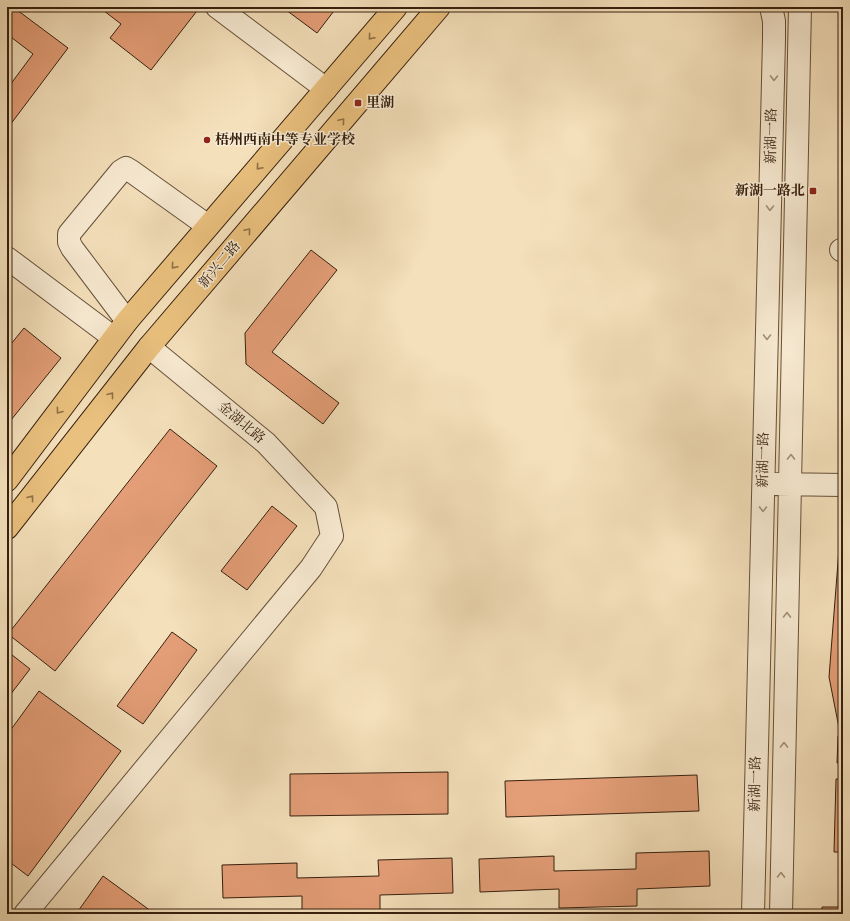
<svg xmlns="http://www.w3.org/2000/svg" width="850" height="921" font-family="Vollkorn,'Noto Serif SC',serif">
	<rect width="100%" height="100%" fill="#f4e0bb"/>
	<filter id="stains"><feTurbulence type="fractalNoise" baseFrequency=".005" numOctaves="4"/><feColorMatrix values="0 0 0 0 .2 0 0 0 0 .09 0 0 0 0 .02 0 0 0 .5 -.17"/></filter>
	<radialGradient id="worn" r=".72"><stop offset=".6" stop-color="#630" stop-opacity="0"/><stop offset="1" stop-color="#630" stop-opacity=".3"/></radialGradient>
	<path fill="#e49e77" stroke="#36200f" d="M7 7H13L68 48 7 129V89L33 54 7 34Z
		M99 7H200L151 70 110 38 121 24Z
		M282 7H337L317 33Z
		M311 250 337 270 272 352 339 403 323 424 246 364 245 333Z
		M24 328 61 358 7 425V349Z
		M841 378H843V418H840Z
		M170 429 217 466 55 671 8 634Z
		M272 506 297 526 247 590 221 571Z
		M843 545V733H840L829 677 839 549Z
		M172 632 197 650 143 724 117 706Z
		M7 651 30 669 7 699Z
		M39 691 121 751 28 876 7 860V735Z
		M838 736 843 737V763H837Z
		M448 772V814L290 816V774Z
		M697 775 699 811 506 817 505 781Z
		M836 779H843V852H834Z
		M709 851 710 886 637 889V906L559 908V889L480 892 479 859 554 856V871L636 869V853Z
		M452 858 453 893 380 895V912L302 914V896L223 898 222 865 297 863V878L379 876 378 860Z
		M103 876 114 884 155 914H76Z
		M822 907H843V914H822Z"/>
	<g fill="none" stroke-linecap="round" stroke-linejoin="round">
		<g stroke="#66503a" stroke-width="24">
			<path id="minor" d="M217 7 326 89
				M841 250H843
				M7 258 114 338
				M127 321 72 248 69 242V234L121 171 126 168 131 171 208 226
				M775 484 843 485
				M25 914 311 568 332 536 326 507 266 443 149 347
				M753 914 774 39V21L771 7
				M781 914 800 7"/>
		</g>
		<g stroke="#36200f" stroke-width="24">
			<path id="major" d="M7 480 127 321 396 7
				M7 528 149 347 439 7"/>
		</g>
		<use href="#minor" stroke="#f8ebd3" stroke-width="22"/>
		<use href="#major" stroke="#eac07e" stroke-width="22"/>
	</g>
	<defs><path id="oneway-chevron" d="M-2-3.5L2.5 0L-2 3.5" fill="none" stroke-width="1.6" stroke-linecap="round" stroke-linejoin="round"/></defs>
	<g stroke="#907046">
		<use href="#oneway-chevron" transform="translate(371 37) rotate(131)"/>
		<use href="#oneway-chevron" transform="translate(342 121) rotate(-50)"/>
		<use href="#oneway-chevron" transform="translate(259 167) rotate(131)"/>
		<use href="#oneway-chevron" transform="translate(248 231) rotate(-50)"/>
		<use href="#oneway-chevron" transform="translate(174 266) rotate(131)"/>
		<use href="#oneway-chevron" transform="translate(111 395) rotate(-52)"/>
		<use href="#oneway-chevron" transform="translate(59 411) rotate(127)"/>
		<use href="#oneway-chevron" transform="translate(31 498) rotate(-52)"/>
	</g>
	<g stroke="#a1907b">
		<use href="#oneway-chevron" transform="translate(774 78) rotate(91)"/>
		<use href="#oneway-chevron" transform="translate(770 208) rotate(91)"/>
		<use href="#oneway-chevron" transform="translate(767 337) rotate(91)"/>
		<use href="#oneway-chevron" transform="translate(791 457) rotate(-89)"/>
		<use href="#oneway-chevron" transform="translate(763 509) rotate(91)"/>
		<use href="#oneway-chevron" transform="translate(787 615) rotate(-89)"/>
		<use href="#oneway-chevron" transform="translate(784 745) rotate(-89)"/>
		<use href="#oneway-chevron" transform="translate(781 875) rotate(-89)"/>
	</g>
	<g fill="#8f2418" stroke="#f8ebd3" stroke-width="1.5">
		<rect x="354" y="99" width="8" height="8" rx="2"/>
		<circle cx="207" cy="140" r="4"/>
		<rect x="809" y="187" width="8" height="8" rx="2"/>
	</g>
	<g text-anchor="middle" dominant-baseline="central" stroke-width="3" stroke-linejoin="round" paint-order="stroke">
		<g font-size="14" font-weight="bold" fill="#36200f" stroke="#f8ebd3" text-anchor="start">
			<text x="366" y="103">里湖</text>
			<text x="215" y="140">梧州西南中等专业学校</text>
			<text x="805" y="191" text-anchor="end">新湖一路北</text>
		</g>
		<g font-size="14" fill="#36200f" stroke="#f8ebd3">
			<text transform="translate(772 136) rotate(-89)">新湖一路</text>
			<text transform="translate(220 265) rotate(-50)">新兴二路</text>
			<text transform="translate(241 423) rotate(40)">金湖北路</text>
			<text transform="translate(764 460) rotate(-89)">新湖一路</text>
			<text transform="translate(756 784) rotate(-89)">新湖一路</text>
		</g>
	</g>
	<rect width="850" height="921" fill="none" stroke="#f4e0bb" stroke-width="24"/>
	<rect x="8" y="8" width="834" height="905" fill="none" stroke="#36200f" stroke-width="2"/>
	<rect x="12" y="12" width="826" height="897" fill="none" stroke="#36200f"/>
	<rect width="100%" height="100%" filter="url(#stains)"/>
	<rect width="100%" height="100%" fill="url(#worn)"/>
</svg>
